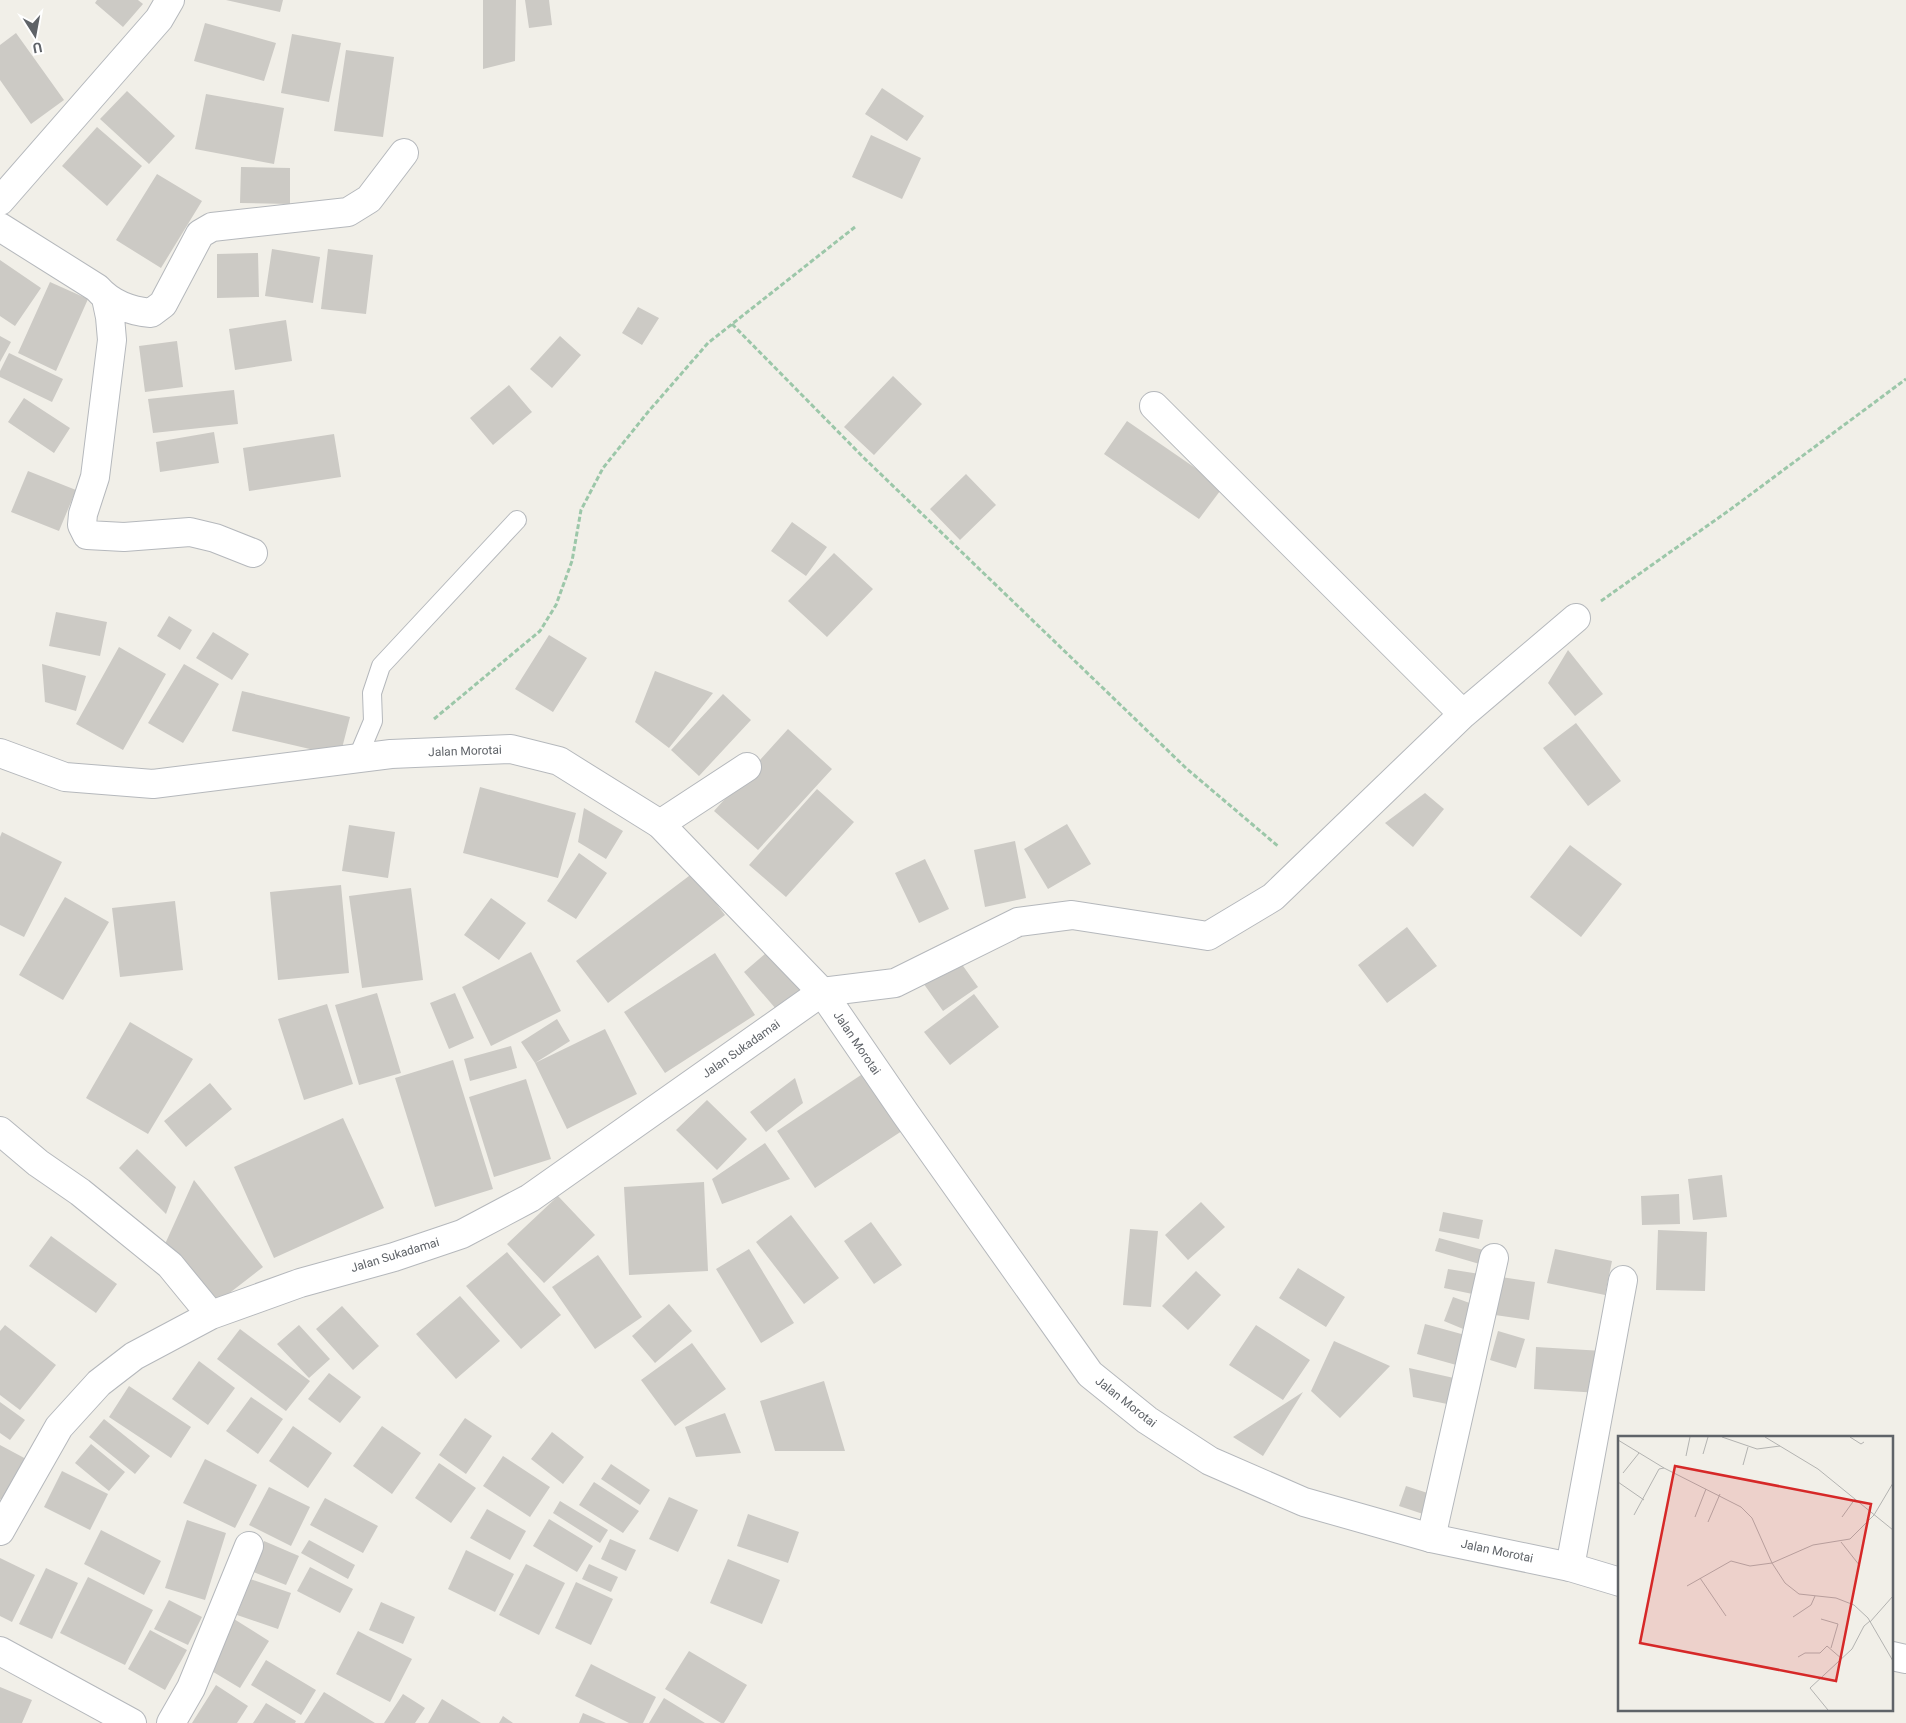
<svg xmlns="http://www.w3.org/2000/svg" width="1906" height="1723" font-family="Roboto,sans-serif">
	<rect width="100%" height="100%" fill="#f1efe8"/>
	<path fill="#cccac5" d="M97 0H138L143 4 123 27 95 3Z
		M226 0H283L280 12Z
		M483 0H516L515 61 483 69Z
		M525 0H549L552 25 529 28Z
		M205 23 276 43 264 81 194 61Z
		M16 33 64 100 31 124 0 80V45Z
		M292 34 341 43 329 102 281 93Z
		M346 50 394 57 383 137 334 131Z
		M882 88 924 116 907 141 865 114Z
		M127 91 175 136 149 164 100 119Z
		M206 94 284 108 274 164 195 149Z
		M97 127 142 166 107 206 62 166Z
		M871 135 921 158 902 199 852 177Z
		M241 167 290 168V204L240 203Z
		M157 174 202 201 161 268 116 240Z
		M272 249 320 257 313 303 265 296Z
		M328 249 373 255 366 314 321 309Z
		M258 253 259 297 217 298V254Z
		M0 260 41 288 15 326 0 316Z
		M50 282 88 299 56 371 18 353Z
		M638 307 659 318 642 345 622 333Z
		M286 320 292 361 235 370 229 329Z
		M0 336 11 342 0 362Z
		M560 336 581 355 552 388 530 369Z
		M177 341 183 387 145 392 139 346Z
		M9 353 63 379 52 402 0 377V371Z
		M893 376 922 404 874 455 844 427Z
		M509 385 532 412 493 445 470 418Z
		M234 390 238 424 153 433 148 399Z
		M24 398 70 428 54 453 8 422Z
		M1127 421 1223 487 1199 519 1104 454Z
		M214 432 219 463 160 472 156 442Z
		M334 434 341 477 249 491 243 448Z
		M28 471 76 490 59 531 11 512Z
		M966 474 996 505 960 540 930 509Z
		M792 522 827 547 806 576 771 551Z
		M834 553 873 589 827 637 788 601Z
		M56 612 107 622 100 656 49 646Z
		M169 616 192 630 180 650 157 636Z
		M213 632 249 654 232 680 196 658Z
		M549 635 587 658 553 712 515 689Z
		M119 647 166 674 123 750 76 724Z
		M1568 650 1603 694 1575 716 1548 683Z
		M42 664 86 676 76 711 45 702Z
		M184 664 219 684 183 743 148 723Z
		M655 671 713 693 669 748 635 722Z
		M242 691 350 717 340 756 232 731Z
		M723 694 751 720 699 776 671 750Z
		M1576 723 1621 781 1588 806 1543 748Z
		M788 729 832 769 758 850 714 811Z
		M480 787 576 813 558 878 463 853Z
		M817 789 854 822 786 897 749 865Z
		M1425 793 1444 809 1413 847 1385 823Z
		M584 808 623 831 606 859 578 842Z
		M1067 824 1091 864 1048 889 1024 849Z
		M349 825 395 832 388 878 342 871Z
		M2 832 62 862 24 937 0 925V837Z
		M1015 841 1026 898 985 907 974 850Z
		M1570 845 1622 884 1581 937 1530 897Z
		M579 853 607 873 576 919 547 901Z
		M925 859 949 909 919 923 895 873Z
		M693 873 725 915 608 1003 576 961Z
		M341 885 349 973 278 980 270 892Z
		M411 888 423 980 362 988 349 896Z
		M65 897 109 922 63 1000 19 975Z
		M491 898 526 923 499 960 464 935Z
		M175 901 183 970 120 977 112 908Z
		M1407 927 1437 966 1387 1003 1358 965Z
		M773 947 811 991 782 1016 744 972Z
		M531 952 561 1011 491 1046 462 987Z
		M715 953 755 1015 665 1073 624 1012Z
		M956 956 978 987 943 1011 921 980Z
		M377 993 401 1073 359 1085 335 1005Z
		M455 993 474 1038 449 1049 430 1003Z
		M974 994 999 1027 950 1065 924 1032Z
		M327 1004 353 1084 304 1100 278 1019Z
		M557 1019 570 1041 535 1063 521 1042Z
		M130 1022 193 1059 148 1134 86 1098Z
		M605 1029 637 1094 567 1129 535 1063Z
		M511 1046 517 1068 470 1081 464 1059Z
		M453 1060 493 1189 435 1207 395 1078Z
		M870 1069 908 1127 815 1188 777 1131Z
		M795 1078 803 1103 766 1132 750 1112Z
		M526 1079 551 1159 494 1177 469 1097Z
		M210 1083 232 1109 186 1147 164 1121Z
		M707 1100 747 1139 717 1170 676 1130Z
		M343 1118 384 1208 274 1258 234 1167Z
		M765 1143 790 1179 722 1204 712 1179Z
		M137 1149 176 1187 166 1214 119 1168Z
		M1722 1175 1727 1217 1693 1220 1688 1179Z
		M194 1180 263 1267 214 1305 165 1244Z
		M704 1182 708 1271 629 1275 624 1187Z
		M1679 1194 1680 1224 1642 1225 1641 1196Z
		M558 1196 595 1235 544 1283 507 1244Z
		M1201 1202 1225 1227 1188 1260 1165 1235Z
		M1443 1212 1483 1220 1479 1239 1439 1231Z
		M791 1215 839 1278 804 1304 756 1242Z
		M871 1222 902 1265 874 1284 844 1241Z
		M1130 1229 1158 1231 1151 1307 1123 1305Z
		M1658 1230 1707 1232 1705 1291 1656 1290Z
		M51 1236 117 1284 96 1313 29 1266Z
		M1439 1238 1487 1251 1483 1265 1435 1251Z
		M749 1249 794 1323 761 1343 716 1269Z
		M1555 1249 1612 1261 1605 1295 1547 1283Z
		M507 1252 561 1315 521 1349 466 1286Z
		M598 1255 642 1317 595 1349 552 1287Z
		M1298 1268 1345 1297 1326 1327 1279 1298Z
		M1448 1269 1486 1275 1482 1296 1444 1288Z
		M1196 1271 1221 1295 1188 1330 1162 1306Z
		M1501 1277 1535 1282 1529 1320 1495 1315Z
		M460 1296 500 1341 456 1379 416 1334Z
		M1453 1297 1478 1306 1468 1331 1444 1321Z
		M669 1304 692 1331 655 1363 632 1336Z
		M342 1306 379 1346 353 1370 316 1329Z
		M1425 1324 1476 1338 1467 1368 1417 1354Z
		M5 1325 56 1365 20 1410 0 1395V1331Z
		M299 1325 330 1359 309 1378 277 1344Z
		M1256 1325 1310 1360 1283 1400 1229 1365Z
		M240 1329 310 1381 286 1411 217 1359Z
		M1498 1331 1525 1339 1516 1368 1490 1360Z
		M1334 1341 1390 1366 1340 1418 1311 1391Z
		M692 1343 726 1389 675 1426 641 1380Z
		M1536 1347 1603 1351 1600 1393 1534 1389Z
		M199 1361 235 1388 208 1425 172 1399Z
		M1409 1368 1463 1380 1457 1406 1413 1397Z
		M329 1373 361 1397 340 1423 308 1399Z
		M824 1381 845 1451H775L760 1401Z
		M129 1386 191 1427 171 1458 109 1417Z
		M1303 1392 1263 1456 1233 1437Z
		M251 1397 283 1419 258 1454 226 1431Z
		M0 1402 25 1420 10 1440 0 1433Z
		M725 1413 741 1453 696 1457 685 1427Z
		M465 1418 492 1436 466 1474 439 1455Z
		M104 1419 150 1456 135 1474 89 1437Z
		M293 1426 332 1453 308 1488 269 1461Z
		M382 1426 421 1453 392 1494 353 1466Z
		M552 1432 584 1457 563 1484 531 1459Z
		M91 1444 125 1472 109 1491 75 1463Z
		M0 1445 28 1460 6 1502 0 1499Z
		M503 1456 550 1487 530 1517 483 1486Z
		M205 1459 257 1485 235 1528 183 1503Z
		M439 1463 476 1488 451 1523 415 1498Z
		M611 1464 650 1490 640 1505 601 1479Z
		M62 1471 108 1494 90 1530 44 1507Z
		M594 1482 639 1511 623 1533 579 1505Z
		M1406 1486 1440 1497 1432 1517 1399 1506Z
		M269 1487 310 1507 291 1546 249 1525Z
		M669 1497 698 1510 678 1552 649 1539Z
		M325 1498 378 1526 363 1553 310 1525Z
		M560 1501 608 1530 600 1543 553 1513Z
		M487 1509 526 1531 510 1560 470 1538Z
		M748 1514 799 1532 788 1563 737 1546Z
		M549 1519 593 1546 577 1572 533 1546Z
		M187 1520 226 1533 205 1600 165 1588Z
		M101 1530 161 1561 144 1595 84 1564Z
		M610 1539 636 1550 626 1571 601 1559Z
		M309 1540 355 1565 348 1579 301 1553Z
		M264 1541 299 1556 286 1585 251 1571Z
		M466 1550 514 1574 495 1612 448 1589Z
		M0 1558 35 1575 12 1622 0 1616Z
		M728 1559 780 1580 762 1624 710 1603Z
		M526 1564 565 1583 539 1635 499 1615Z
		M589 1564 618 1577 611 1592 582 1579Z
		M310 1567 353 1589 340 1613 297 1591Z
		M46 1568 78 1583 52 1639 19 1624Z
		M88 1577 153 1610 125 1665 60 1633Z
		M250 1579 291 1593 278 1629 237 1615Z
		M576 1582 613 1599 591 1645 555 1628Z
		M169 1600 202 1617 188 1645 154 1629Z
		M381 1602 415 1617 403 1644 369 1630Z
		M234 1619 269 1641 240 1688 205 1667Z
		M150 1630 187 1650 165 1690 128 1669Z
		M358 1631 412 1659 390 1702 336 1674Z
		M689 1651 747 1685 724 1723H721L665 1689Z
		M266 1660 316 1690 301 1715 251 1685Z
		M591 1664 656 1697 643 1723H629L575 1696Z
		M216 1685 248 1706 237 1723H192Z
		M0 1687 32 1700 22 1723H0Z
		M324 1692 375 1723H304Z
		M403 1694 425 1708 415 1723H384Z
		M664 1698 705 1723H649Z
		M442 1699 481 1723H428Z
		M266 1703 296 1721 295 1723H253Z
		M583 1713 606 1723H579Z
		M503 1716 513 1723H499Z"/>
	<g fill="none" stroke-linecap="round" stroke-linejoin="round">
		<g stroke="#b5b8bc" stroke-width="20">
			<path id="service" d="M357 759 373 721 372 693 381 666 517 520"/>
		</g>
		<g stroke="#b5b8bc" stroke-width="30">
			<path id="minor" d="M0 201 159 19 170 0
				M0 227 97 288C111 304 130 311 151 313L163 304 200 234 212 227 348 212 369 199 404 153
				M106 298 110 317 112 340 95 477 83 514 82 525 87 535 124 537 190 532 215 538 253 553
				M1154 406 1463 714
				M660 824 747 767
				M0 1131 38 1163 80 1192 170 1265 211 1315
				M0 1531 59 1427 99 1383 134 1356 211 1315 300 1283 394 1257 462 1234 530 1198 822 992 895 983 1018 922 1072 915 1208 936 1273 897 1463 714 1576 618
				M1431 1538 1494 1258
				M1570 1567 1623 1280
				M171 1723 191 1688 249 1546"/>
		</g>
		<g stroke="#b5b8bc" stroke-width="30">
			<path id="tertiary" d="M0 753 65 777 153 784 391 754 511 749 559 761 660 824 822 992 905 1113 1090 1374 1147 1420 1210 1461 1304 1502 1431 1538 1570 1567 1620 1582
				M0 1651 132 1723
				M1892 1656 1906 1659"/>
		</g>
		<path stroke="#9cc7a9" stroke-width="3" stroke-dasharray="5 2.5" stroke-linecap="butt" d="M732 324 864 458 1187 769 1279 847
			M1601 601 1731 509 1906 379
			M434 719 540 631 556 605 572 561 581 510 603 468 648 412 708 343 855 227"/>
		<use href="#service" stroke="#fff" stroke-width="18"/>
		<use href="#minor" stroke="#fff" stroke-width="28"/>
		<use href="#tertiary" stroke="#fff" stroke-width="28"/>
	</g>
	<g text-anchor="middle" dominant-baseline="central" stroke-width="4" stroke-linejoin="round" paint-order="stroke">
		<g font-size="12" fill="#5f6368" stroke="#fff">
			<text transform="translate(465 751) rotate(-2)">Jalan Morotai</text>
			<text transform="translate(857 1043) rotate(56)">Jalan Morotai</text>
			<text transform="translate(741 1049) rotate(-35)">Jalan Sukadamai</text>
			<text transform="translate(395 1255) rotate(-17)">Jalan Sukadamai</text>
			<text transform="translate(1126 1402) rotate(38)">Jalan Morotai</text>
			<text transform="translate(1497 1551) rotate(12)">Jalan Morotai</text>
		</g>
	</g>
	<g transform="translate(1618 1436)">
		<rect width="275" height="275" fill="#f1efe8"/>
		<path fill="none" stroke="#b3b3b1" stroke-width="1" d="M104 1 139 13 162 10M147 1 200 33 275 94M232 1 243 8 246 6M0 4 46 32 123 71 134 82 154 127 167 147 181 158 218 162 236 169 250 182 275 225M85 18 90 1M68 20 72 1M125 29 130 11M5 37 21 17M0 46 26 64M16 79 41 33 46 32M77 81 88 53M224 81 237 63M90 86 102 58M223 106 242 130M82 142 108 180M69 150 113 125 132 130 154 127 195 109 232 103 256 79 275 47M175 181 193 169 197 160M203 183 220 188 213 212M252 186 275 160M180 221 187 217H202L209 210 224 223M210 274 192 252 234 213 246 190 252 185"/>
		<path fill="#d62828" fill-opacity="0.15" stroke="#d62828" stroke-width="2.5" d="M57 30 253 68 218 245 22 207Z"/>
		<rect width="275" height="275" fill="none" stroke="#5f6368" stroke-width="2.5"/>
	</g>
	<g transform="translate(35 35) rotate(169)" stroke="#ffffff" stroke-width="4" paint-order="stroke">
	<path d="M0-4L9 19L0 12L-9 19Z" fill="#5f6368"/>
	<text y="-8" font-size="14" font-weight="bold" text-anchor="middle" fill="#5f6368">U</text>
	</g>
</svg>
